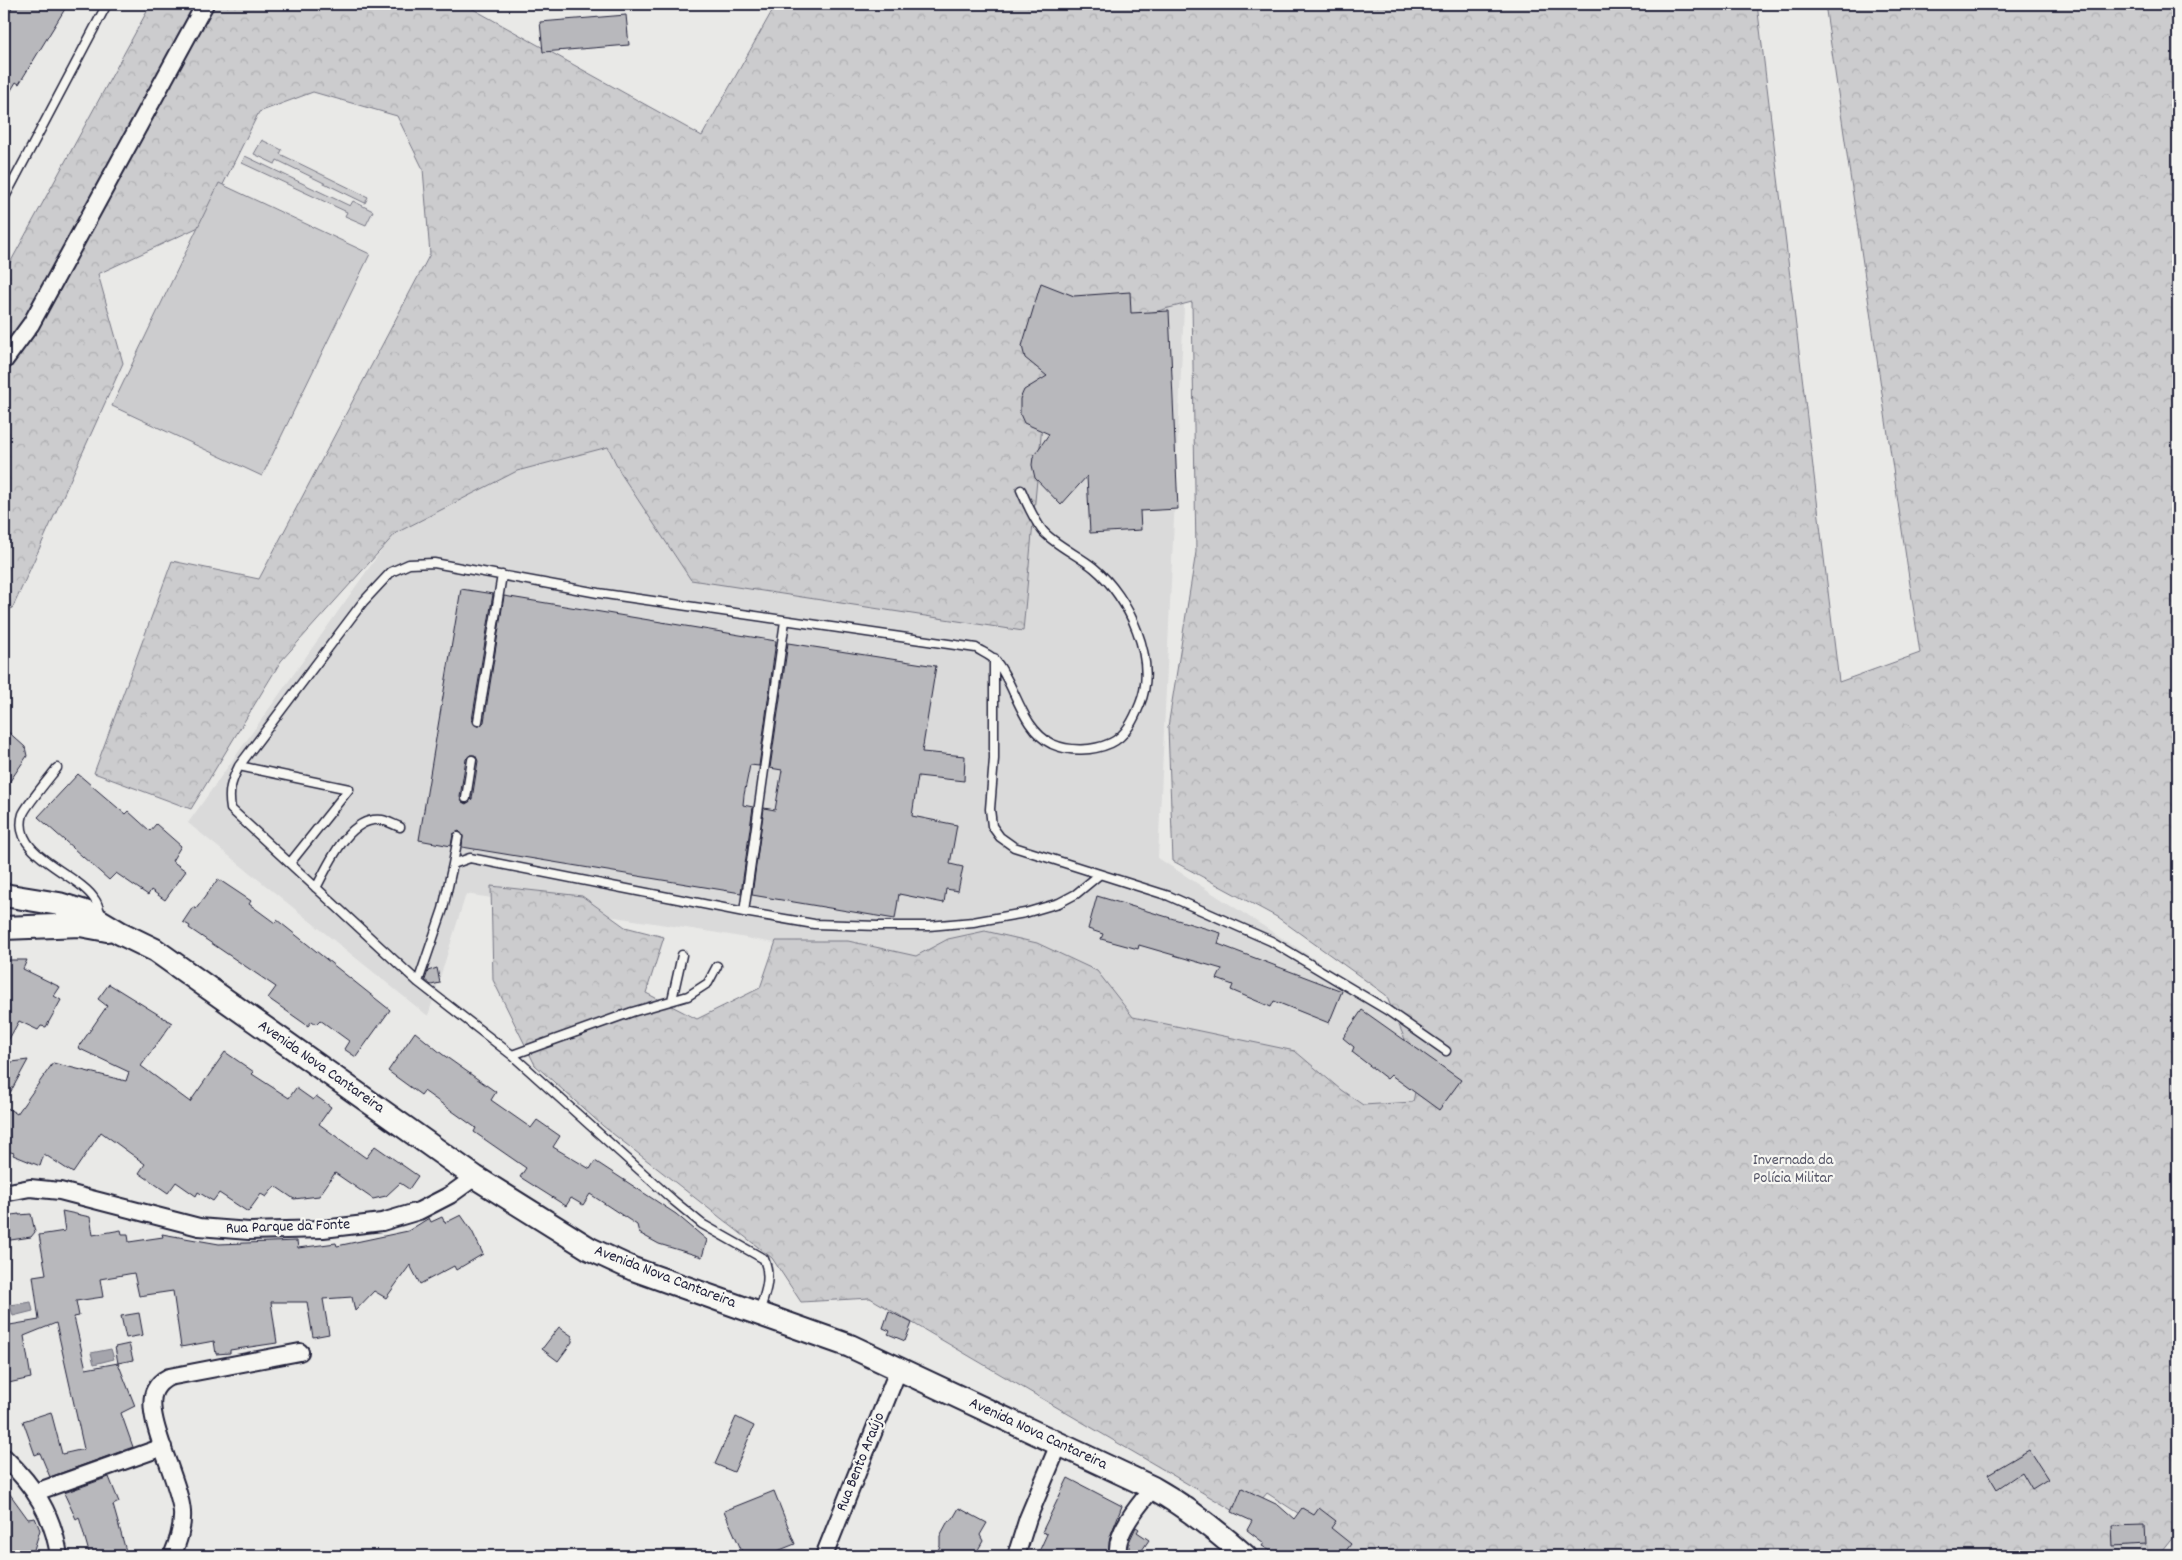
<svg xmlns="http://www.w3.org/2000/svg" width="2182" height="1560" font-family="Dekko,sans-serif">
	<defs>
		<pattern id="forest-crowns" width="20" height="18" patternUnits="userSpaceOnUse" patternTransform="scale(1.25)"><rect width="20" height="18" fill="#ccccce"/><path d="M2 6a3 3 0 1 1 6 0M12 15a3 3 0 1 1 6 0" fill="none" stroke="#afafb2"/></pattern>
	</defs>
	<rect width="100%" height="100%" fill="#e9e9e7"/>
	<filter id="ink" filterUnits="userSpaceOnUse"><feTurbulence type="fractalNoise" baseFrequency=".02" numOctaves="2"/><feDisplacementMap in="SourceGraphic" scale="10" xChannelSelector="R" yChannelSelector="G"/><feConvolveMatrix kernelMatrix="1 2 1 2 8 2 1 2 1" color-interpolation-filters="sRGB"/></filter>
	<g filter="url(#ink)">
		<path fill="#dadada" d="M1187 244 1158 858 1489 1072 1395 1221 970 978 718 933 466 894 428 1016 188 823 410 510 666 416 995 277Z"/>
		<path fill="url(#forest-crowns)" stroke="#777784" d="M151 4H464L702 136 776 4H1757L1839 682 1920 653 1825 4H2178V1531L2158 1556H1337L1310 1521 1267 1493 1246 1518 870 1298 801 1302 772 1258 603 1126 535 1065 493 980 491 886 582 896 625 927 664 937 646 993 697 1019 760 988 776 941H848L916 956 948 939 985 931 1037 943 1097 971 1133 1017 1295 1051 1341 1090 1363 1105 1413 1102 1419 1072 1386 995 1277 917 1173 861 1168 727 1196 552 1192 302 1050 339 1023 631 691 580 621 474 608 447 517 471 396 533 281 661 191 809 94 773 172 561 259 579 430 254 423 169 397 116 313 92 259 112 203 225 98 274 123 363 13 607 4 615V274Z"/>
		<path fill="#ccccce" stroke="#777784" d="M262 140 282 150 280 154 368 197 365 203 277 160 275 164 254 154Z
			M245 156 350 206 353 201 373 211 366 225 345 216 347 212 242 163Z
			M219 183 370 254 262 476 112 406Z"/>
		<path fill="#a5a5ac" stroke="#71717f" d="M31 1302 33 1311 13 1316 10 1305Z
			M111 1349 114 1359 94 1364 91 1353Z"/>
		<path fill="#b8b8bc" stroke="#22223b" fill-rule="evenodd" d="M14 4H68L19 84 16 82 4 102V21Z
			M626 15 629 45 543 52 540 22Z
			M1041 283 1074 296 1130 292 1131 313 1169 311 1178 509 1140 511 1141 530 1090 533 1087 476 1061 505 1035 478 1032 465 1033 457 1049 434 1024 423 1020 414V399L1024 390 1047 376 1025 358 1022 346Z
			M461 589 493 594 472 720 477 726H480L484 722 504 596 776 641 759 766 750 765 744 795 743 805 753 807 741 893 462 847 463 836 459 831 453 834 451 846 419 840ZM470 755H475L478 761 472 799 466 804 462 802 460 797 466 759Z
			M788 643 936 666 922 752 965 756 964 781 918 776 912 816 957 825 950 864 963 867 958 891 946 889 944 903 899 894 895 919 752 895 764 808 775 810 782 770 770 768Z
			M4 728 25 747 27 756 4 790Z
			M78 774 125 814 128 811 150 831 156 824 181 846 172 861 186 871 165 900 151 890 148 895 116 873 109 880 38 817Z
			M218 879 251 901 249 904 275 923 277 920 390 1010 356 1057 344 1049 349 1041 320 1020 316 1024 312 1021 308 1026 268 998 276 987 189 928 190 926 183 922 193 907 196 909Z
			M1097 896 1221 933 1218 944 1342 991 1329 1023 1274 1001 1271 1007 1231 990 1233 985 1217 979 1222 969 1139 945 1138 949 1101 939 1103 934 1088 929Z
			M4 960H27L23 969 60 987 54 996 61 1000 46 1027 41 1026 38 1030 19 1021 4 1048Z
			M437 968 440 983 431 985 425 980 428 971Z
			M109 984 172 1023 141 1066 190 1102 225 1052 254 1072 252 1074 289 1098 296 1088 313 1100 316 1096 331 1107 319 1124 366 1158 375 1146 418 1176 409 1189 400 1183 386 1196 373 1199 335 1173 319 1196 294 1199 275 1186 266 1197 261 1194 248 1212 219 1193 213 1201 198 1192 196 1196 176 1182 168 1193 139 1173 145 1164 101 1132 73 1173 44 1154 40 1166 13 1155 14 1153 4 1150V1106L17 1114 53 1063 126 1081 129 1072 78 1048 107 1006 98 999Z
			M1362 1010 1461 1080 1439 1110 1391 1075 1387 1079 1352 1052 1354 1047 1343 1038Z
			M415 1032 442 1054 496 1092 491 1100 531 1128 537 1120 560 1136 553 1147 590 1169 595 1161 676 1214 707 1240 702 1257 659 1244 639 1233 637 1225 590 1194 583 1205 571 1198 566 1206 520 1177 526 1168 474 1132 476 1128 424 1091 421 1095 388 1071Z
			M28 1060 4 1104V1063Z
			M62 1211 90 1217 93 1235 121 1230 122 1234H128L129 1242 163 1237 162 1234 219 1244 297 1241 298 1248 336 1243 337 1246 408 1231 429 1218 431 1222 442 1217 445 1223 461 1215 472 1231 483 1254 456 1270 454 1266 420 1284 410 1265 386 1298 374 1291 355 1311 352 1297 323 1299 329 1334 313 1337 307 1302H271L277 1343 230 1350V1353L216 1354 214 1341 181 1347 173 1291 139 1296 134 1273 100 1279 103 1297 76 1301 79 1316 74 1317 86 1369 118 1363 135 1406 121 1413 133 1447 50 1477 40 1453 35 1455 23 1421 51 1412 62 1454 84 1449 56 1323 24 1336 31 1378 4 1384V1326L39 1320 33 1276 46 1274 39 1235 65 1231Z
			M19 1214V1215L31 1214 35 1232 31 1237 4 1241V1216Z
			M889 1311 912 1323 905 1341 888 1334 890 1331 883 1328Z
			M139 1313 143 1335 126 1338 121 1316Z
			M559 1327 572 1336V1342L558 1361 542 1349Z
			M129 1344 133 1360 118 1363 115 1347Z
			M736 1417 754 1426 734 1472 715 1464Z
			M2029 1450 2048 1479 2032 1489 2022 1472 1997 1489 1988 1474Z
			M109 1477 119 1502 113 1505 126 1551 120 1552 121 1556H90L79 1517 76 1519 64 1493Z
			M1068 1478 1122 1506 1110 1537 1109 1556H1037L1047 1534 1042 1532Z
			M4 1486 28 1519 35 1518 40 1530 32 1556H4Z
			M1242 1488 1278 1505 1294 1519 1302 1508 1314 1515 1319 1508 1336 1521 1331 1528 1351 1544 1342 1556H1279L1262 1546 1264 1543 1247 1530 1252 1521 1232 1512Z
			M774 1491 795 1544 765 1556H744L724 1511Z
			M959 1508 987 1523 980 1535 983 1541 975 1555 935 1556 940 1546V1536L947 1523 952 1520Z
			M2144 1525 2145 1544 2113 1546 2112 1526Z
			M1136 1527 1139 1529 1137 1532 1149 1540 1138 1556H1129V1542Z"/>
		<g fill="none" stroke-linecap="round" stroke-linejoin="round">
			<g stroke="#22223b" stroke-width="11">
				<path id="service" d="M4 199 107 4
					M994 658V759L990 809 992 826 1000 837 1014 847 1169 896 1271 941 1387 1010 1446 1051
					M478 721 502 575
					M239 766 349 789 290 863
					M57 768C50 777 26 806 23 814 10 856 79 873 95 900 98 904 99 910 101 914
					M466 798 472 760
					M453 864 458 837
					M316 888C329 864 349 815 382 820 388 821 394 825 400 827
					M744 912 785 621
					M418 982 443 909 453 864 470 858 744 912 814 924 879 926H929L973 922 1025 913 1059 903 1076 894 1099 875
					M672 1000 682 955
					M512 1055 632 1012 688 996 708 983 717 966
					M759 1312C765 1294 772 1278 764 1259L702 1224 674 1201 512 1055 418 982 231 809C228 791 231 782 239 766L363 602 391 572 409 564 434 563 598 593 976 648C982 652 990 655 995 660 1016 685 1021 729 1052 744 1070 752 1093 751 1111 743 1126 736 1134 719 1140 704 1158 660 1129 597 1094 568 1080 556 1053 544 1042 530 1033 518 1027 504 1021 490"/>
			</g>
			<g stroke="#22223b" stroke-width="20">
				<path id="minor" d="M4 361 31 324 205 4
					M4 1193 30 1188 60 1191 199 1227 249 1231 323 1229 382 1222 419 1211 450 1195 475 1177
					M4 1457C34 1486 53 1514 59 1556
					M36 1492 163 1447
					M172 1556C178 1542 183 1528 182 1512 180 1481 142 1414 155 1390 158 1384 163 1380 169 1377L300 1352
					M824 1556 899 1368
					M1016 1556 1028 1518 1059 1444
					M1119 1556C1112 1536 1140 1503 1153 1488"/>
			</g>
			<g stroke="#22223b" stroke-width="26">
				<path id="secondary" d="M4 895 59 904 85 912 120 933 155 950 475 1177 590 1249 633 1269 850 1346 1153 1488C1187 1507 1216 1530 1245 1556
					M4 928 80 925 107 930"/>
			</g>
			<use href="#service" stroke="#f6f6f2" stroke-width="8"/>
			<use href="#minor" stroke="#f6f6f2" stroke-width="16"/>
			<use href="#secondary" stroke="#f6f6f2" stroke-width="22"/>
		</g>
	</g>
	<g text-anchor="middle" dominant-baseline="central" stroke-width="4.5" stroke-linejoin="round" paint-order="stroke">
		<g font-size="16" fill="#22223b" stroke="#f6f6f2">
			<text transform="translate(321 1067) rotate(35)">Avenida Nova Cantareira</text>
			<text transform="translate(288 1227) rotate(-2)">Rua Parque da Fonte</text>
			<text transform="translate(665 1277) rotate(21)">Avenida Nova Cantareira</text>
			<text transform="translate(1038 1434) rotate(25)">Avenida Nova Cantareira</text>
			<text transform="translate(861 1462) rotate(-68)">Rua Bento Araújo</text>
		</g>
		<g font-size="16" fill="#555567" stroke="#f6f6f2">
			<text x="1793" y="1160">Invernada da<tspan x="1793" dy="18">Polícia Militar</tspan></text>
		</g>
	</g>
	<rect width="2182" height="1560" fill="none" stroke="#f6f6f2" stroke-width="20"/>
	<rect x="10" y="10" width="2162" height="1540" fill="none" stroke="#22223b" stroke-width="2" filter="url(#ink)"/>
</svg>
